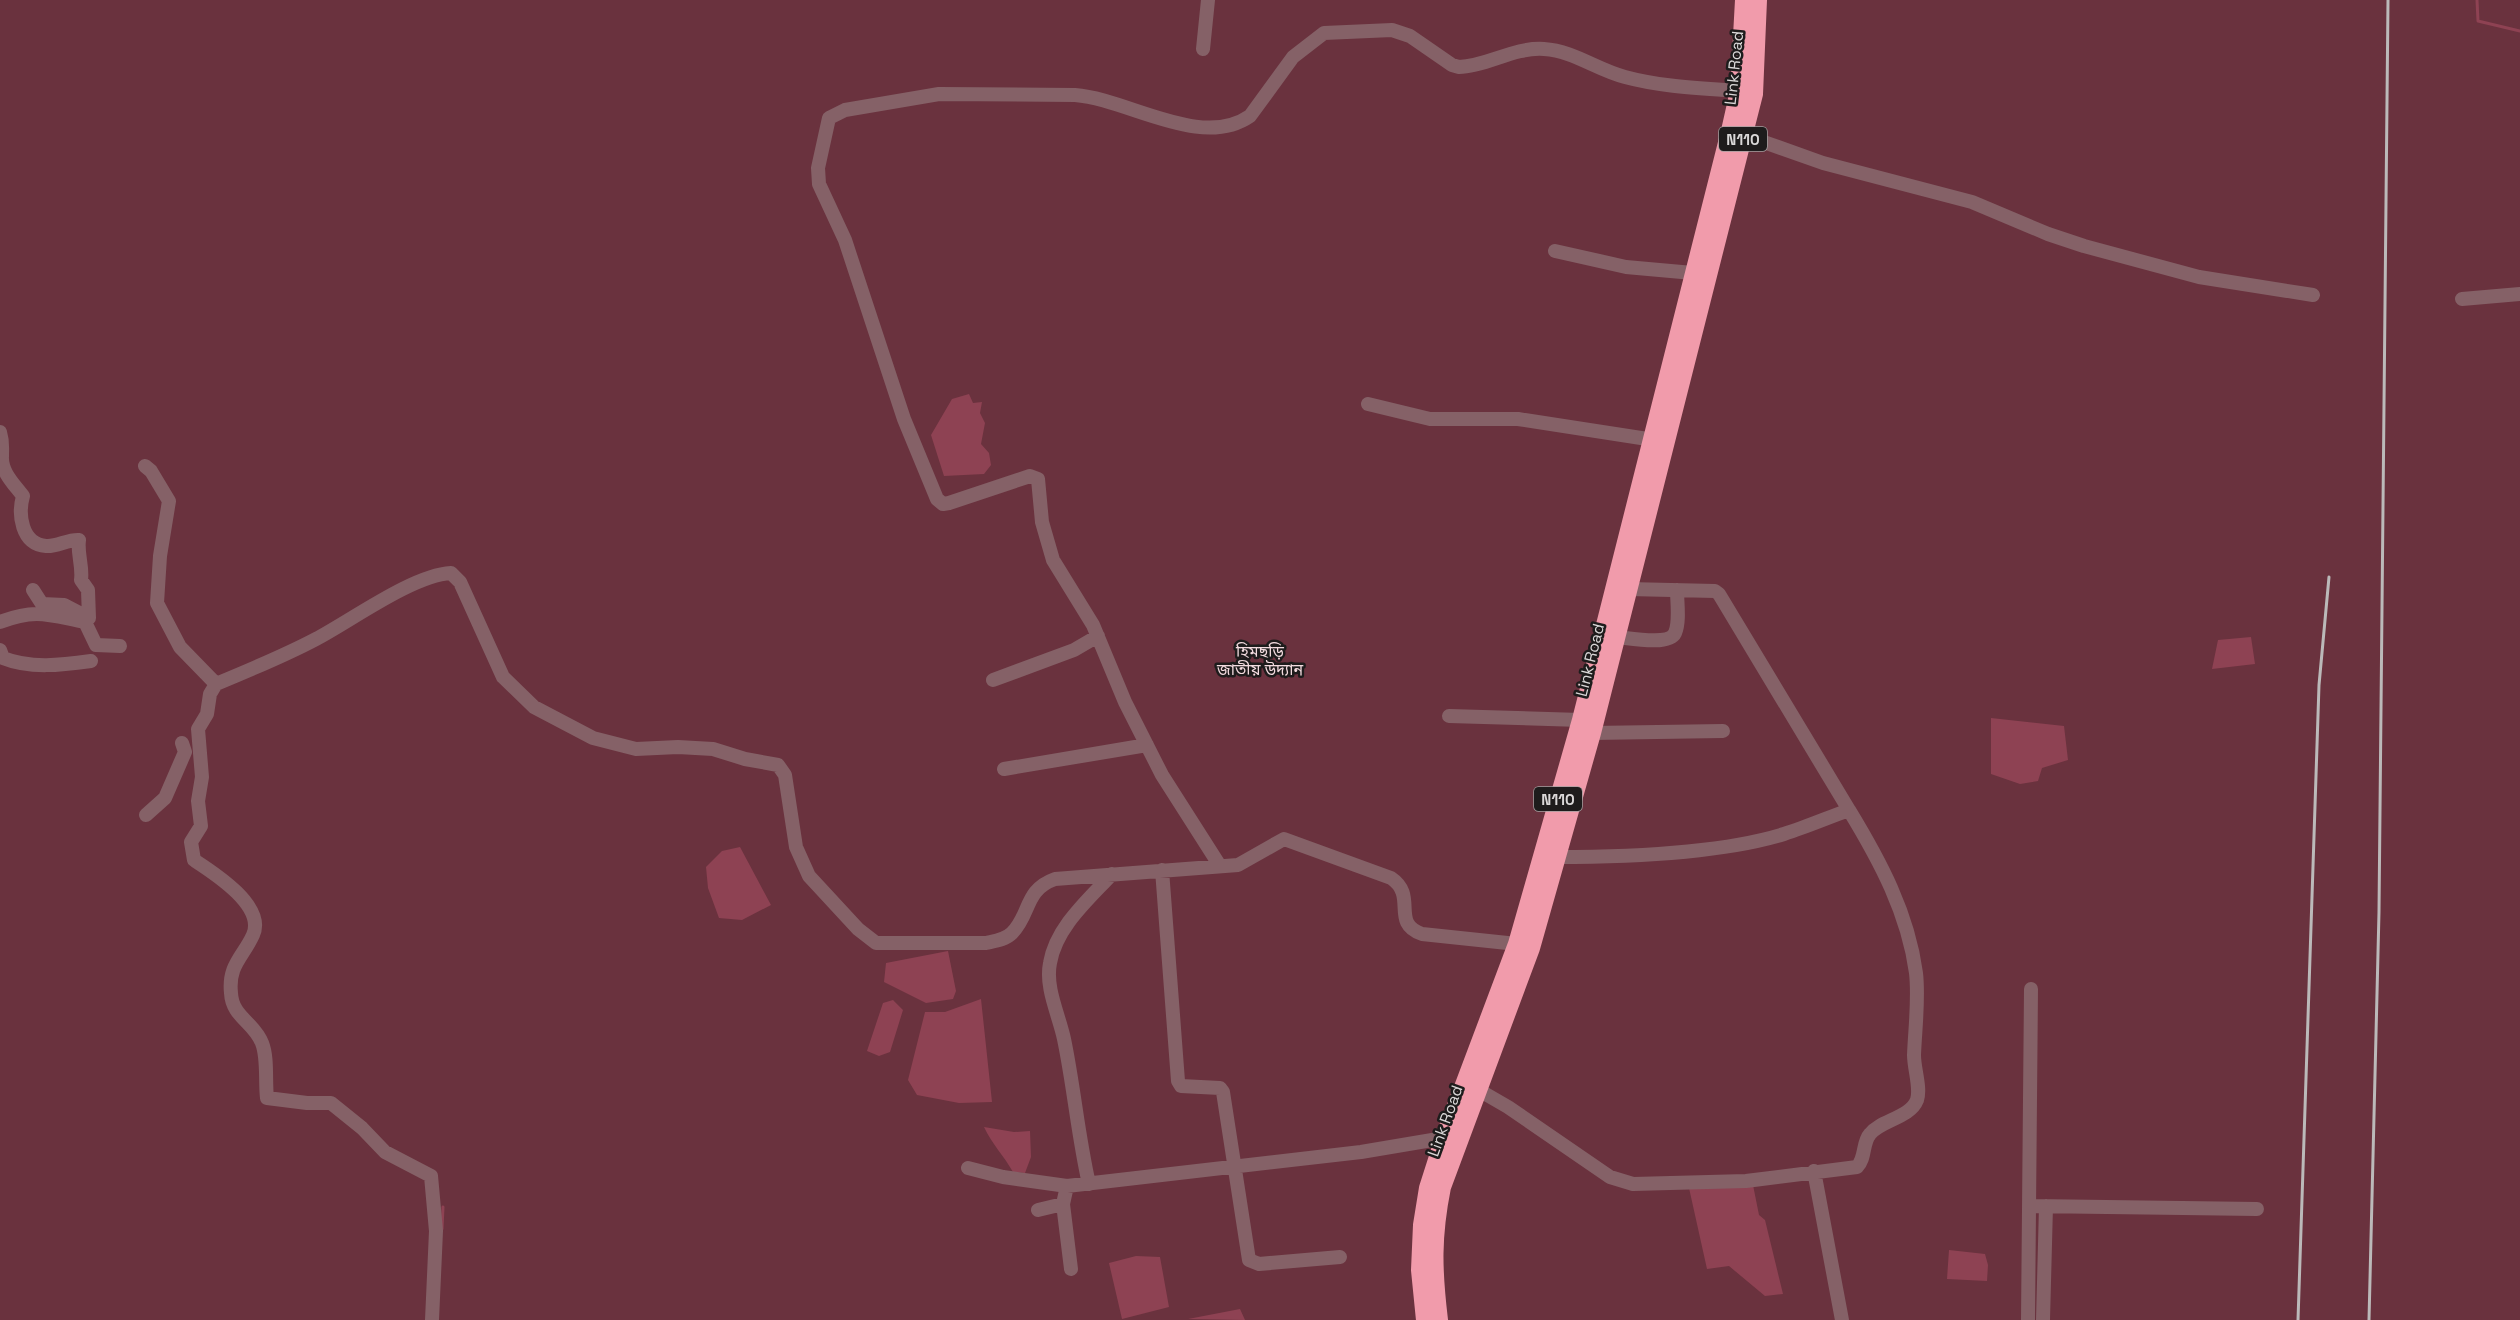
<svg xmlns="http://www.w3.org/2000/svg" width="2520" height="1320" font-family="'Space Grotesk','Noto Sans Bengali',sans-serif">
	<rect width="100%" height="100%" fill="#373434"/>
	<path fill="#6a323e" d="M0 0H2520V1320H0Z"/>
	<path fill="#8e4253" d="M969 394 973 403 982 402 980 413 985 423 981 444 989 453 991 465 984 474 944 476 931 435 952 399Z
		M2251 637 2255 664 2212 669 2218 640Z
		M1991 718 2064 726 2068 760 2042 768 2038 781 2020 784 1991 774Z
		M740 847 771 905 742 920 719 918 708 888 706 867 722 851Z
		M948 951 956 991 953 999 926 1003 884 982 886 963Z
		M981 999 992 1102 959 1103 917 1095 908 1080 925 1012H945Z
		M893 1000 903 1010 890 1052 879 1056 867 1051 883 1003Z
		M984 1127 1014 1132 1030 1131 1031 1157 1025 1173 1013 1172C1004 1156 992 1144 984 1127Z
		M1753 1185 1759 1215 1765 1220 1783 1294 1765 1296 1729 1266 1707 1269 1689 1188Z
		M1949 1250 1985 1254 1988 1265 1987 1281 1947 1279Z
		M1136 1256 1160 1257 1169 1307 1122 1319 1109 1263Z
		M1240 1309 1245 1320 1188 1319Z"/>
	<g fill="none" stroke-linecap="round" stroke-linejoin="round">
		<path stroke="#8e4253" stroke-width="3" d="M2477 0 2478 21 2520 31
			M442 1229 443 1207"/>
		<path stroke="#856167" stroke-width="14" d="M1203 49 1208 0
			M1744 135 1823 163 1972 202 2048 234 2084 246 2199 277 2313 295
			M1555 251 1626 267 1704 274
			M2462 299 2520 294
			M1368 404 1430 419H1518L1654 440
			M0 432C3 442 2 446 2 456 1 472 14 484 23 496 18 514 21 544 46 546 57 547 68 539 79 540 77 554 83 566 81 580L88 590 89 618 64 605 42 604 33 590
			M145 466 151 471 169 501 160 556 157 603 180 647 216 684 210 694 207 714 198 729 202 777 198 801 201 826 191 842 194 860C214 873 266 906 253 935 243 957 228 965 231 993 232 1017 254 1022 262 1043 268 1058 265 1081 267 1098L307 1103H331L362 1128 385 1152 431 1176 436 1231 432 1320
			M0 622C36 608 49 615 85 622L96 645 120 646
			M1616 637C1629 638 1669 646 1675 633 1680 622 1677 602 1677 590
			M0 650 3 658C30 669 62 665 91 661
			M993 680 1074 650 1098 636
			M216 684C250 670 284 656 316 639 352 620 413 575 451 573L460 582 503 677 534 707 593 738 636 749 678 747 713 749 745 759 778 765 785 775 796 847 809 876 858 929 876 943H986C995 941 1005 940 1012 933 1031 914 1024 890 1055 879L1238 865 1284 839 1391 878C1418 896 1390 923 1422 934L1517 944
			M1449 716 1581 720
			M1592 733 1723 731
			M1004 769 1147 745
			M146 815 165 798 185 752 182 743
			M1556 857C1624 857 1719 854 1784 834 1806 827 1827 818 1849 810L1719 594 1715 591 1628 589
			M1220 866 1162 775 1125 702 1093 625 1053 560 1042 522 1038 479 1030 476 949 503 943 504 937 499 904 419 845 240 819 184 818 168 829 118 845 110 939 94 1075 95C1128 99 1201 150 1250 116L1293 57 1324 33 1392 30 1410 36 1452 65 1459 67C1488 66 1513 47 1544 49 1574 51 1597 70 1625 77 1662 87 1701 88 1739 91
			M1162 870 1178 1081 1181 1086 1220 1088 1223 1092 1249 1260 1259 1264 1340 1257
			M1470 1085 1508 1107 1610 1177 1633 1184 1746 1181 1857 1167C1866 1158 1862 1143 1870 1134 1881 1120 1910 1118 1917 1100 1921 1088 1914 1069 1914 1055 1915 1029 1919 999 1916 973 1908 913 1880 861 1849 810
			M968 1168 1003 1177 1067 1186 1361 1152 1444 1138
			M1814 1171 1842 1320
			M1089 1184C1078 1136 1074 1087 1064 1039 1059 1015 1045 988 1050 963 1056 927 1089 899 1112 874
			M1067 1186 1063 1204 1071 1269
			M2030 1206 2257 1209
			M1038 1210 1063 1204
			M2028 1320 2031 989
			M2043 1320 2046 1206"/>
		<path stroke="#f19bab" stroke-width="18" d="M1425 1320 1420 1270 1422 1225 1428 1188 1444 1138 1517 944 1581 720 1730 131 1739 91 1744 0
			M1439 1320C1433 1270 1432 1237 1442 1187L1531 948 1592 733 1754 94 1758 0"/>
		<path stroke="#bbb9b9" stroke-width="3" d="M2298 1320 2319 685 2329 577
			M2369 1320 2379 912 2388 0"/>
	</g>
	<g text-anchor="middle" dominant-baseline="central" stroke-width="5" stroke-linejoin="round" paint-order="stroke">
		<g fill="#1e1c1c" stroke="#a2a0a0" stroke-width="1.5">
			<rect x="1719" y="127" width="48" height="24" rx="4.5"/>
			<rect x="1534" y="787" width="48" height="24" rx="4.5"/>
		</g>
		<g font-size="15" font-weight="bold" fill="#dad8d8">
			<text x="1743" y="139">N110</text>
			<text x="1558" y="799">N110</text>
		</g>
		<g font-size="16" fill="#dad8d8" stroke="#1e1c1c">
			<text transform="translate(1734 68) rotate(-84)">Link Road</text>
			<text transform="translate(1590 660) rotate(-76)">Link Road</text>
			<text transform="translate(1445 1121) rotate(-70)">Link Road</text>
		</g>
		<g font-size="16" fill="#f3dbdf" stroke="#1e1c1c">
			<text x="1260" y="651">হিমছড়ি<tspan x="1260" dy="18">জাতীয় উদ্যান</tspan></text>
		</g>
	</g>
</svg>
